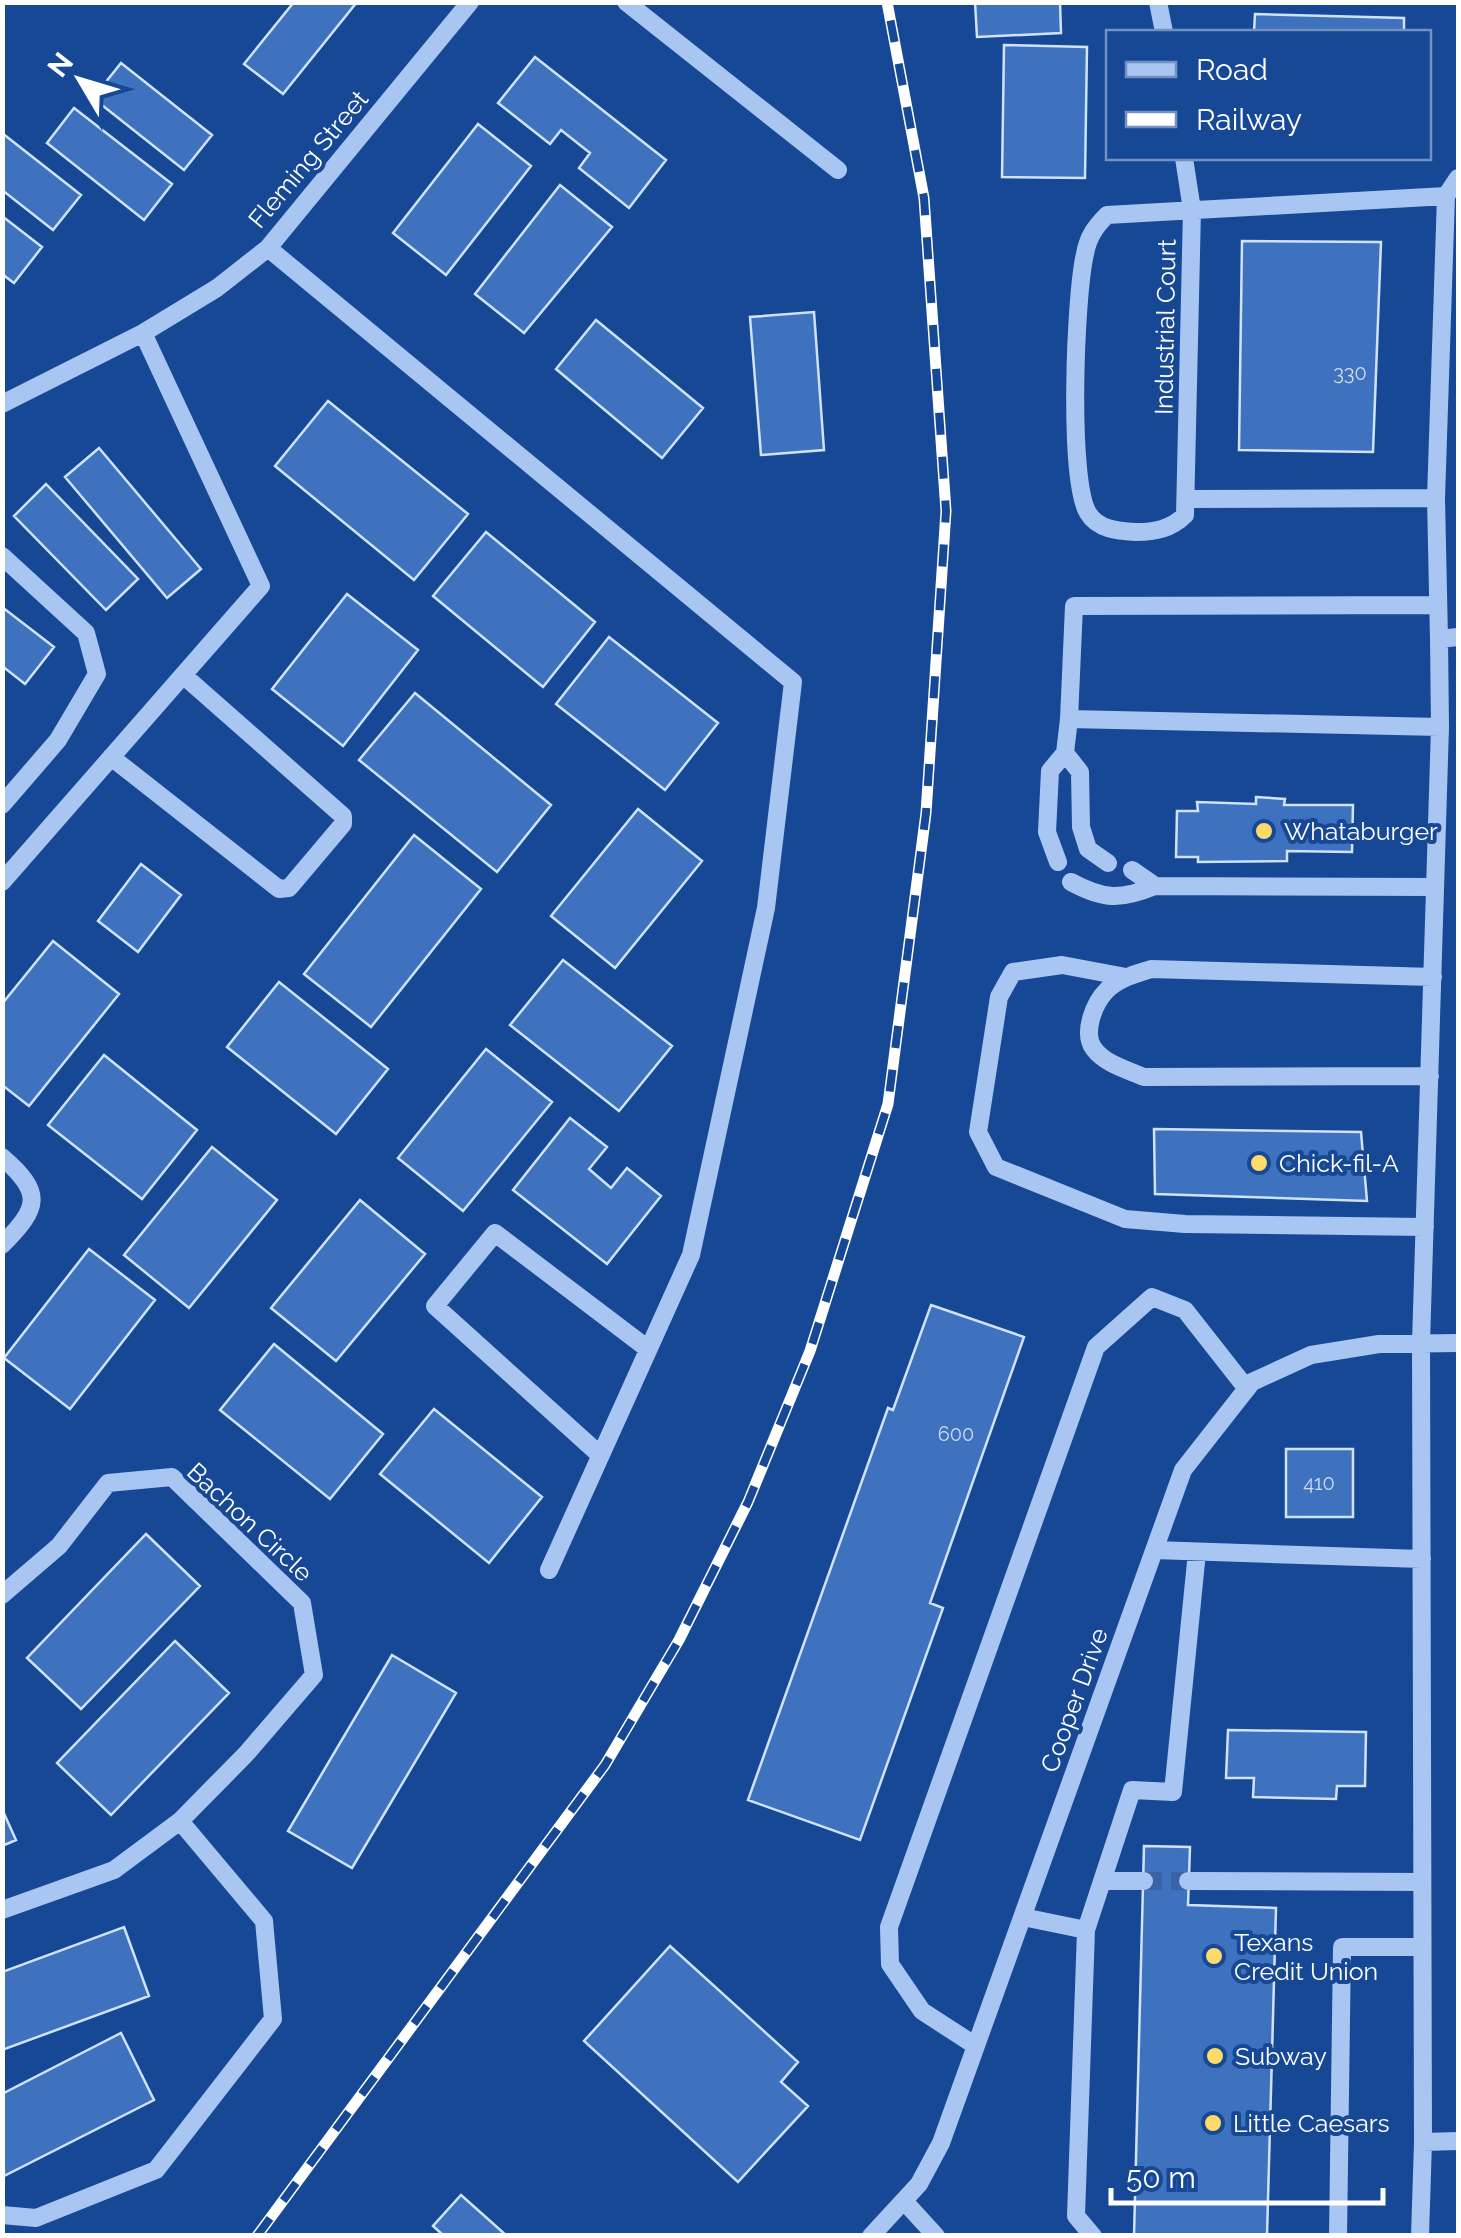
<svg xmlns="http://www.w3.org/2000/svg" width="1461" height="2238" font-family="Raleway,sans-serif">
	<rect width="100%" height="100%" fill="#164896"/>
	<path fill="#3f72be" stroke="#d0e2fc" stroke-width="2.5" d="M294 2H357L283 94 244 64Z
		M975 2H1060L1061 33 977 37Z
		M1255 14 1404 18V32H1254Z
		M1004 45 1087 47 1085 178 1002 177Z
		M535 57 666 160 629 208 579 168 590 153 561 130 550 144 498 103Z
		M121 63 212 135 184 170 93 98Z
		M74 108 172 184 144 220 47 143Z
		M478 124 531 166 446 275 393 233Z
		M2 133 81 195 53 230 2 190Z
		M560 185 612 227 524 333 475 294Z
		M2 216 42 247 14 283 2 274Z
		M1242 241 1381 242 1373 452 1239 450Z
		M814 312 824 450 761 455 750 317Z
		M596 320 703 408 662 458 556 369Z
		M328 401 468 514 414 580 275 466Z
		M99 448 201 569 167 598 65 477Z
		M46 484 138 579 106 610 14 516Z
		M486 532 595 622 543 687 433 596Z
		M347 594 418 650 343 746 272 689Z
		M2 607 54 647 25 684 2 666Z
		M609 637 718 723 665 790 556 704Z
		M415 693 551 805 497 872 359 760Z
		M1256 797 1285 799 1284 805H1353L1352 852 1287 851V861L1198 862V857H1176L1177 811H1198L1197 802 1256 804Z
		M638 809 702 861 615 968 551 916Z
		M414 835 481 889 371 1027 304 974Z
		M141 864 181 895 138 952 98 921Z
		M53 941 119 994 29 1106 2 1085V1004Z
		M563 960 672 1046 619 1111 510 1025Z
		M279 982 388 1069 336 1134 227 1047Z
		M486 1049 552 1102 463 1211 398 1158Z
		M104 1055 197 1130 142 1199 48 1125Z
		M570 1118 607 1147 589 1169 611 1188 627 1168 661 1196 607 1264 513 1190Z
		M1154 1129 1361 1132 1367 1201 1155 1194Z
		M212 1147 277 1200 189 1308 124 1255Z
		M360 1200 425 1254 336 1361 271 1308Z
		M89 1249 155 1300 70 1409 4 1358Z
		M931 1305 1024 1337 930 1603 943 1608 860 1840 748 1800 888 1408 893 1410Z
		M274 1344 383 1434 330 1499 220 1410Z
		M434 1409 542 1497 489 1563 380 1474Z
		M1286 1449H1353V1517H1286Z
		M146 1534 200 1586 81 1709 27 1658Z
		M175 1641 229 1693 111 1815 57 1763Z
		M392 1655 456 1693 352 1868 288 1831Z
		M1228 1730 1366 1732 1365 1786H1337L1336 1799 1253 1797 1254 1778H1226Z
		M2 1809 16 1840 2 1846Z
		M1144 1846 1190 1847 1188 1905 1276 1908 1267 2236H1134Z
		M124 1927 149 1996 2 2050V1972Z
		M670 1946 798 2062 781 2082 808 2106 738 2182 584 2041Z
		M121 2033 154 2100 4 2176 2 2094Z
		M461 2195 507 2236H444L433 2226Z"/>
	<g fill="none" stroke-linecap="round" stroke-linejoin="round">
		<path stroke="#3963a6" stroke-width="18" stroke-dasharray="18 9" stroke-linecap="butt" d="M1144 1881H1188"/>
		<path stroke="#a8c6f1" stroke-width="18" d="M626 2 838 170
			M1158 2 1164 32
			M1184 158 1192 210 1185 515C1171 529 1155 532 1136 532 1119 531 1098 530 1088 513 1068 480 1075 296 1085 254 1088 237 1095 227 1107 215L1446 196
			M268 248 793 682 766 908 691 1255 549 1570
			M2 404 143 333 217 288 268 248 470 2
			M1436 498 1446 196 1458 178
			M1186 499 1436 498 1439 639
			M2 556 86 633 97 674 58 740 2 805
			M1438 605 1074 606 1069 719 1440 727
			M1069 719 1065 753 1080 772 1081 827 1088 849 1108 863
			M111 757 279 889 289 888 343 824V816L183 675
			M1058 862 1047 832 1050 771 1065 753
			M1132 870 1155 886
			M2 882 261 586 143 333
			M1071 882C1104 900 1121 900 1155 886L1435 887
			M1126 977 1062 965 1013 972 999 997 978 1132 996 1167 1125 1219 1185 1224 1425 1227
			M1430 1076 1144 1077C1128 1070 1105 1064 1094 1049 1082 1033 1094 1003 1107 990 1119 978 1136 974 1151 969L1433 977
			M2 1157C44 1193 39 1208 2 1245
			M600 1455 435 1306 495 1233 648 1349
			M1154 1550 1422 1559
			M2 1595 59 1546 108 1483 172 1477 302 1603 314 1675 246 1754 180 1821 264 1921 273 2019 156 2170 36 2218 2 2215
			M1102 1881H1144
			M1188 1881 1422 1882
			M2 1910 114 1870 180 1821
			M1023 1917 1086 1930
			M976 2046 922 2011 890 1964 889 1927 1096 1347 1152 1297 1185 1310 1247 1389
			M1423 2142 1458 2141
			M904 2201 936 2236
			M871 2236 919 2184 941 2143 1183 1470 1252 1382 1311 1355 1379 1344 1458 1343
			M1093 2236 1076 2216 1086 1930 1132 1790 1173 1792 1197 1552
			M1338 2236 1342 1947H1422
			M1420 2236 1423 2142 1421 1343 1440 727 1439 639 1458 637"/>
		<g stroke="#fff" stroke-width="11">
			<path id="rail" d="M257 2236 605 1765 679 1640 748 1502 810 1351 888 1104 926 813 946 511 924 198 887 2"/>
		</g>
		<use href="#rail" stroke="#164896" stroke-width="8" stroke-dasharray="22" stroke-linecap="butt"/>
	</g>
	<g fill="#ffda69" stroke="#164896" stroke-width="4">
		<circle cx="1264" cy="831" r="10"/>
		<circle cx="1259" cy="1163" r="10"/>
		<circle cx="1214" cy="1956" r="10"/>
		<circle cx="1215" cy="2056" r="10"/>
		<circle cx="1213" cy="2123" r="10"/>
	</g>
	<g text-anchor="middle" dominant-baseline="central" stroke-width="8" stroke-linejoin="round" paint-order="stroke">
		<g font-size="20" fill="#cfdcef">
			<text x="1350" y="373">330</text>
			<text x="956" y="1434">600</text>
			<text x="1319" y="1483">410</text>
		</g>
		<g font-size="25" fill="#fff" stroke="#164896">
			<text transform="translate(308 159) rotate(-50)">Fleming Street</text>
			<text transform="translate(1165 327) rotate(-89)">Industrial Court</text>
			<text transform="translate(250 1522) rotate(43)">Bachon Circle</text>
			<text transform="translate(1074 1700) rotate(-70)">Cooper Drive</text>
		</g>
		<g font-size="25" fill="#fff" stroke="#164896" text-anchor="start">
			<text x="1284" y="831">Whataburger</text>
			<text x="1279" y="1163">Chick-fil-A</text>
			<text x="1234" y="1942">Texans<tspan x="1234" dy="29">Credit Union</tspan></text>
			<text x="1235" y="2056">Subway</text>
			<text x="1233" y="2123">Little Caesars</text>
		</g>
	</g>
	<rect width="1461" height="2238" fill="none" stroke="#ffffff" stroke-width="10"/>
	<rect x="1106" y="30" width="325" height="130" fill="#164896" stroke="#7391c0" stroke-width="2.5"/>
	<rect x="1126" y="62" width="50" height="15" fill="#a8c6f1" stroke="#7391c0" stroke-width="2.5"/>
	<text x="1196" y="80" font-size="30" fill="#ffffff">Road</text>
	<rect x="1126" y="112" width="50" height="15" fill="#ffffff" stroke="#7391c0" stroke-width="2.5"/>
	<text x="1196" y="130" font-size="30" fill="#ffffff">Railway</text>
	<g transform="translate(80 80) rotate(308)" stroke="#164896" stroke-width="8" paint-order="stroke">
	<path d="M0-8L18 38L0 25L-18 38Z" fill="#ffffff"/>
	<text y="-15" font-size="28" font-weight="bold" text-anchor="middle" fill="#ffffff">N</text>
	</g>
	<path d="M1111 2188v15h272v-15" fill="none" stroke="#ffffff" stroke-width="5"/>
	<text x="1126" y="2188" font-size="30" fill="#ffffff" stroke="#164896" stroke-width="8" paint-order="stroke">50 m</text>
</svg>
